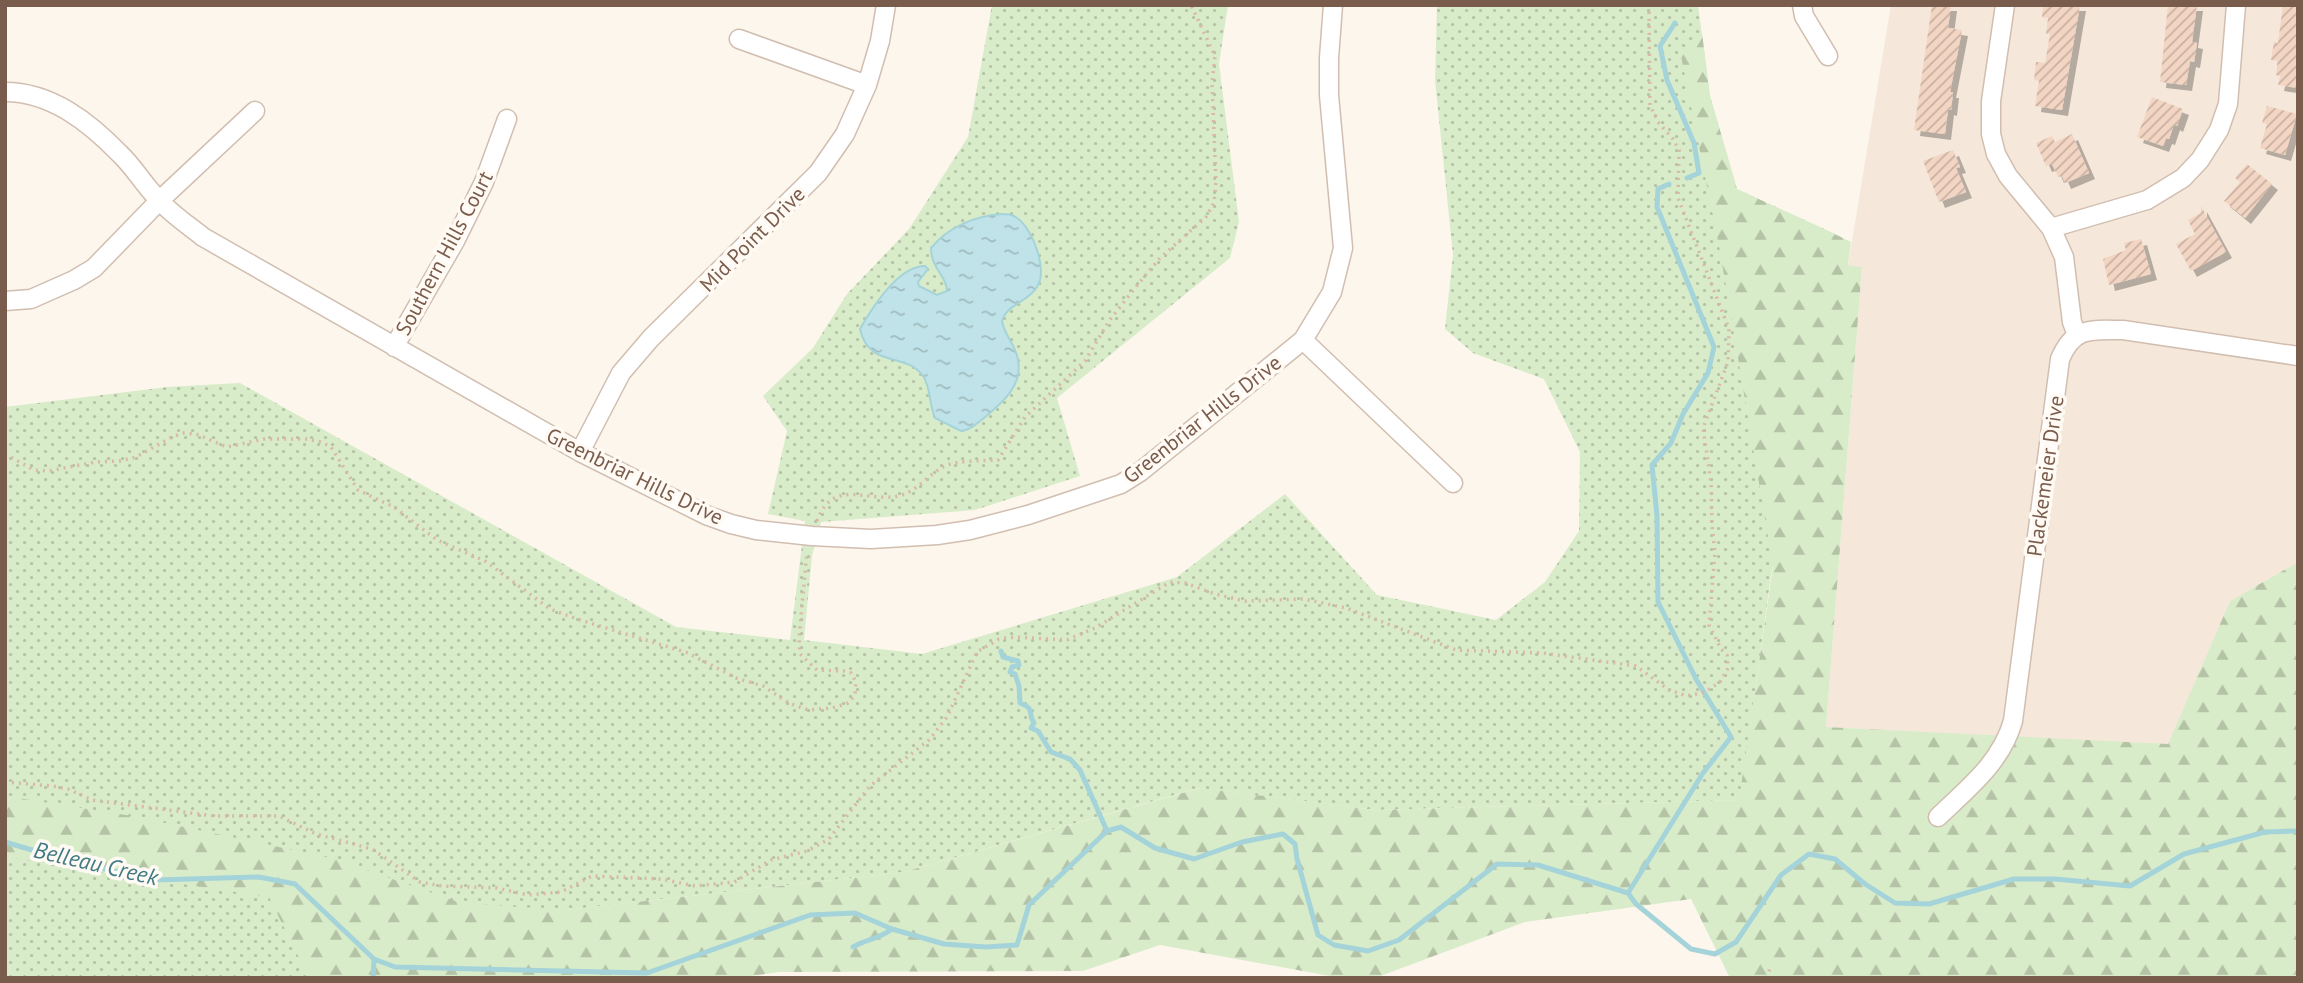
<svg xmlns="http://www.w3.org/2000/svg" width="2303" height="983" font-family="'PT Sans',sans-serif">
	<defs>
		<pattern id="grass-dots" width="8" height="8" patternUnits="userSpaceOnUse" patternTransform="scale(1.75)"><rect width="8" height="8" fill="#d8ecc9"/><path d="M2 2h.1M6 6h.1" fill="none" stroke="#b4c2a5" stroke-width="1.8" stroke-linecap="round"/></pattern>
		<pattern id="forest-firs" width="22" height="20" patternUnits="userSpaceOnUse" patternTransform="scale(1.75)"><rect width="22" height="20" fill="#d8ecc9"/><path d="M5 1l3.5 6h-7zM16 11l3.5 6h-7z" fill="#b4c2a5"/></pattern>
		<pattern id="water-ripples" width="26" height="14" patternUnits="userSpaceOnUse" patternTransform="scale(1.75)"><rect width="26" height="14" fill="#bfe3e8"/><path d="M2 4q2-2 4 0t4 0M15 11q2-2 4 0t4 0" fill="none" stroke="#a0bbbe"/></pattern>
		<pattern id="building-hatch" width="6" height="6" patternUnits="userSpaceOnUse" patternTransform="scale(1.75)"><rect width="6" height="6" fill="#f3d5c3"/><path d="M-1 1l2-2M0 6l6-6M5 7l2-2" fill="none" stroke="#cab0a1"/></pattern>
		<filter id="shadow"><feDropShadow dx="6" dy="6" stdDeviation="0" flood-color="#0004"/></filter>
	</defs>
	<rect width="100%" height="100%" fill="#fdf6ec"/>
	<path fill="#f5e8da" d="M1891 5H2298V562L2230 601 2168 745 1826 727 1862 267 1848 265Z"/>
	<path fill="url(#grass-dots)" d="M992 5H1228L1219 64 1239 222 1230 258 1057 398 1080 476 975 510 821 522 812 556 804 640 922 654 1177 577 1285 494 1377 595 1496 620 1545 582 1579 531 1580 452 1544 379 1473 353 1445 329 1453 255 1435 80 1437 5H1698L1710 96 1737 189 1842 237 1771 575 1740 800 1375 810 1199 788 904 872 566 910 553 978H5V407L167 387 240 383 676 627 790 640 805 521 768 514 787 431 763 396 813 348 847 294 909 229 968 137Z"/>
	<path fill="url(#forest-firs)" d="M1702 33 1710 96 1737 189 1851 242 1848 265 1862 267 1826 727 2168 744 2230 601 2298 562V978H1730L1691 899 1525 922 1375 978H1341L1160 945 1083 971 779 972 737 978H309L269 897 5 857V796L132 816 335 859 461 903 565 910 904 872 1200 788 1375 810 1739 800 1773 566 1720 251 1681 56Z"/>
	<path fill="url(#water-ripples)" stroke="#a5d3da" stroke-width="2" d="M1001 214C1007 214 1012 214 1017 218 1033 229 1048 270 1037 287 1028 302 1007 304 1002 321 1004 335 1016 345 1018 360 1023 386 1002 403 984 418 976 424 972 429 961 431L935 418C929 405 931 387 923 376 905 351 869 369 860 329 872 308 898 266 925 266L928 269 918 282 919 286 937 295 947 291C947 276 931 269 931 248 948 227 975 216 1001 214Z"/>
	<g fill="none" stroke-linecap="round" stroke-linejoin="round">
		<path stroke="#a5d3da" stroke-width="5" d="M1675 23 1660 46 1667 80 1694 143 1699 173 1687 178
			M1001 651 1003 657 1018 661 1019 665 1012 667 1010 672 1015 674 1019 686 1020 703C1036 709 1027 713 1034 723L1031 728 1038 731 1051 752 1070 759 1080 770 1107 831
			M5 842 69 861 155 880 259 877 295 884 374 959 395 967 647 973 810 915 855 913 892 929 944 944 986 947 1017 945 1029 905 1107 831 1121 827 1155 848 1194 859 1242 842 1283 834 1295 844 1297 859 1318 935 1334 945 1368 951 1399 940 1497 864 1538 865 1628 893 1636 904 1691 949 1715 954 1736 942 1781 875 1809 854 1835 859 1865 884 1895 903 1929 904 2014 879H2055L2130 886 2184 854 2265 832 2298 831
			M1628 893 1703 773 1731 737 1696 679 1658 602 1657 516 1652 465 1671 443 1683 414 1708 373 1714 347 1657 207 1658 189 1669 184
			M853 947C867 939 879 939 892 929
			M373 978 374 959"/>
	</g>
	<path fill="url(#building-hatch)" filter="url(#shadow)" d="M1932 5H1951L1948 28 1962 30 1950 92H1953L1951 110 1948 109 1945 134 1914 130Z
		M2043 5H2080L2062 110 2035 106 2039 81 2034 80 2036 62 2045 63 2050 34H2046L2048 18 2042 17Z
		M2168 5H2197L2192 42 2197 43 2194 62 2190 61 2186 85 2160 82Z
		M2283 5H2298V88L2278 85 2280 76 2276 75 2278 61 2271 60 2274 42 2278 43Z
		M2152 97 2183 109 2177 126 2174 124 2169 139 2166 138 2163 146 2137 137Z
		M2267 106 2297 114 2285 155 2260 148 2267 124 2262 123Z
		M2072 134 2089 173 2065 183 2062 176 2058 177 2052 164 2046 166 2036 143 2052 136 2055 142Z
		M1953 150 1960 167 1956 168 1966 192 1939 202 1923 161Z
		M2247 164 2272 184 2245 218 2224 201 2240 182 2235 178Z
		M2201 206 2226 252 2191 271 2176 244 2195 234 2188 220 2201 213Z
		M2141 239 2151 274 2109 285 2103 259 2126 250 2124 243Z"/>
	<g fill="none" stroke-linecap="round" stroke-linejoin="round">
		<g stroke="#d1beb0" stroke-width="21">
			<path id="minor" d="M1802 5 1804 16 1828 56
				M2005 5 1991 101V134L1996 154 2008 176 2051 228 2064 257 2072 322 2077 335
				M739 39 867 85
				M5 92C51 92 89 122 120 154 134 167 144 185 158 199 170 213 188 225 203 237L580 452 706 515 731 524 756 530 812 536 871 539 937 535 970 530 1028 515 1121 484 1140 472 1303 340 1332 292 1343 248 1329 95V58L1333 5
				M2051 228 2147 200 2183 178 2200 160 2219 130 2228 104 2236 5
				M5 301 31 299 74 280 94 268 159 201 255 111
				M1303 340 1453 483
				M394 347 455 241 484 182 507 119
				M580 452 621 373 651 338 818 173 845 134 867 85 880 41 886 5
				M1938 817C1968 788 2001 763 2013 721L2060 359C2074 326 2091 330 2123 330L2298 356"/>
		</g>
		<path stroke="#d9b8a5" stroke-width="3.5" stroke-dasharray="2 5" stroke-linecap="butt" d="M5 454 34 470 49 471 95 462 120 461 136 457 172 437 184 433 196 434 227 447 264 439H307L321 442 331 447 358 490 394 507 437 540 485 561 550 609 577 619 688 653 736 678 763 686 789 703 808 710 832 708 848 703 855 695 856 682 851 673 844 671 817 670 800 654 799 638 807 552
			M817 521C834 475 869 505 902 495 918 490 929 474 943 467 955 460 983 461 998 460L1025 417 1085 361 1109 321 1139 283 1160 258 1206 217 1214 203 1216 182 1212 84 1215 56 1191 5
			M5 782 52 786 68 789 92 800 214 816H279L316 834 372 849 420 882 442 886 497 888 528 895 561 892 592 876 661 879 695 886 734 882 771 860 807 851 829 839 870 786 929 740 947 717 977 652 999 639 1015 637 1067 640 1095 628 1170 582 1185 583 1215 594 1245 601 1304 599 1346 608 1456 650 1542 653 1636 666 1669 690 1687 696 1705 692 1720 682 1728 668 1727 655 1721 649 1709 625 1715 553 1712 525 1711 482 1703 428 1728 362 1729 329 1678 198 1679 150 1673 139 1658 122 1650 105 1649 5
			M1767 978 1770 968"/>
		<use href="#minor" stroke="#fff" stroke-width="18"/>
	</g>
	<g text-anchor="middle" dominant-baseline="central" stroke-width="7" stroke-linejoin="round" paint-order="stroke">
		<g font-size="21" fill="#7a5c4d" stroke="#fffaf3">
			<text transform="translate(752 239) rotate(-45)">Mid Point Drive</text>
			<text transform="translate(444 253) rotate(-62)">Southern Hills Court</text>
			<text transform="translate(1202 419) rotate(-38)">Greenbriar Hills Drive</text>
			<text transform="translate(635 476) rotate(26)">Greenbriar Hills Drive</text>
			<text transform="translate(2045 476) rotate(-82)">Plackemeier Drive</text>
		</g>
		<g font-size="23" font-style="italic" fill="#437c86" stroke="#fffaf3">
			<text transform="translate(96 863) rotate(13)">Belleau Creek</text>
		</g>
	</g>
	<rect width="2303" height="983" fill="none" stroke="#7a5c4d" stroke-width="14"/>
</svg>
